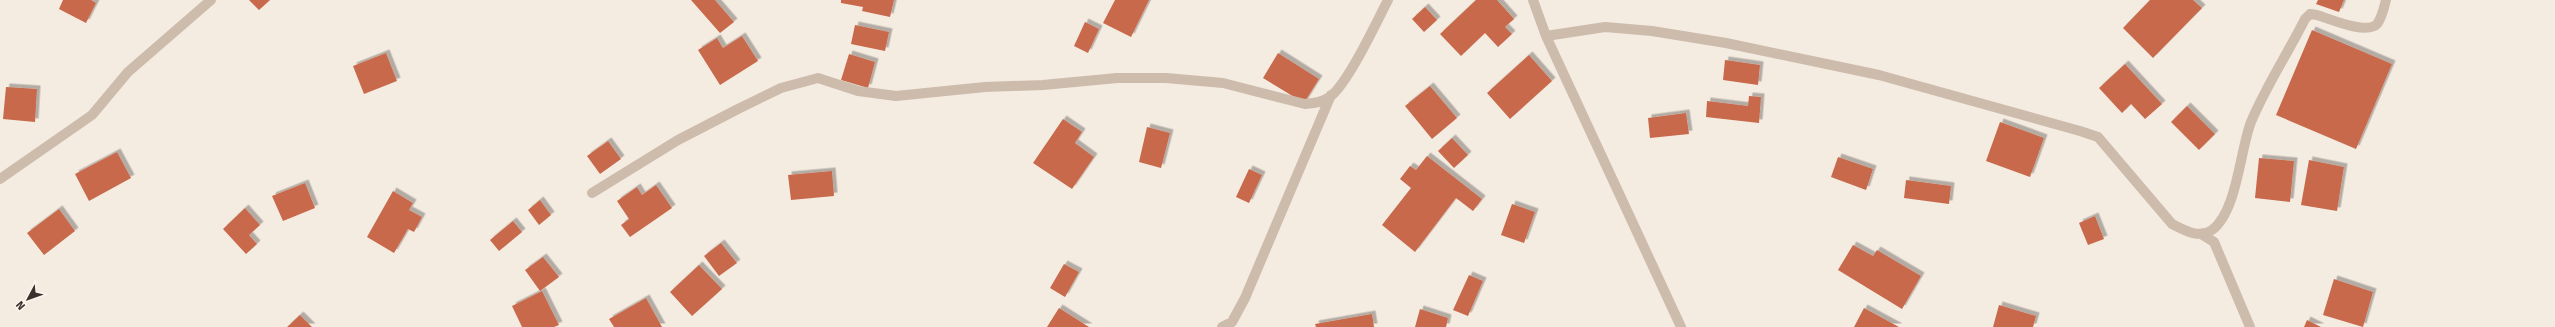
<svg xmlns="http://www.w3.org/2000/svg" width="2555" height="327" font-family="'Fira Sans',sans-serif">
	<defs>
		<filter id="shadow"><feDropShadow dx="3.5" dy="-3.5" stdDeviation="0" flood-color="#0004"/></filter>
	</defs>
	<rect width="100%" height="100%" fill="#f4ebe1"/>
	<path fill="#c8694b" filter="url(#shadow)" d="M63 0H91L96 3 86 23 59 9Z
		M249 0H270L259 10Z
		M691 0H715L734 22 720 33Z
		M841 0H894L890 17 862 11 863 7 841 3Z
		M1115 0H1149L1131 37 1103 23Z
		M1476 0H1497L1514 19 1505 27 1512 34 1498 47 1485 33 1461 56 1440 34Z
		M2150 0H2193L2202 8 2153 58 2123 28Z
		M2318 0H2344L2339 12 2316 4Z
		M1425 7 1437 20 1424 32 1412 19Z
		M1085 22 1099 29 1088 53 1074 46Z
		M855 25 889 32 885 51 851 44Z
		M2312 30 2392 64 2356 149 2276 115Z
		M742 36 758 61 720 85 698 50 717 38 723 48Z
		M386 53 397 81 364 94 353 66Z
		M1278 53 1319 79 1304 103 1263 78Z
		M849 54 875 62 868 88 841 80Z
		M1529 55 1552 81 1510 119 1487 93Z
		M1725 60 1760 65 1758 85 1723 80Z
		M2125 64 2162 104 2145 119 2131 104 2122 113 2099 88Z
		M1430 86 1457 118 1432 139 1405 106Z
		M6 87 37 89 35 122 3 119Z
		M1749 96 1761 97 1759 123 1706 117 1707 101 1748 106Z
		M2187 106 2215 134 2199 150 2171 122Z
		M1686 113 1689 134 1650 138 1648 118Z
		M1063 119 1082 132 1075 143 1094 157 1072 189 1033 163Z
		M2000 122 2044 138 2030 177 1986 161Z
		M1147 127 1170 133 1161 168 1139 162Z
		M1452 138 1468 155 1454 168 1438 151Z
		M608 141 621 159 600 174 587 156Z
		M117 152 131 178 89 201 75 174Z
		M1427 156 1482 199 1473 211 1456 198 1415 252 1382 225 1411 188 1400 179 1410 166 1416 170Z
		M1838 157 1873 169 1866 190 1831 177Z
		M2259 158 2294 161 2290 202 2255 198Z
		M2309 160 2344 167 2337 211 2301 205Z
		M1249 169 1262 175 1249 203 1236 197Z
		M832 171 834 196 791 200 788 175Z
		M1906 180 1951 186 1949 204 1904 198Z
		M305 183 315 208 283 221 272 196Z
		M656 185 672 208 630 237 621 225 629 219 617 201 637 187 642 195Z
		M393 191 413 203 409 210 422 217 414 232 408 229 394 253 367 237Z
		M540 200 551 215 539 225 528 210Z
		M1512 204 1535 212 1524 243 1501 235Z
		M245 208 260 225 249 235 257 244 246 254 223 229Z
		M59 209 75 231 44 255 27 233Z
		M2095 216 2104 239 2088 245 2079 223Z
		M513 221 522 232 499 251 490 240Z
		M721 243 737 263 719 276 704 256Z
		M1853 245 1873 256 1877 250 1921 276 1902 309 1838 270Z
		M543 257 559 277 540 291 525 270Z
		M1064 264 1079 272 1065 297 1050 288Z
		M699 265 722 289 692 316 670 292Z
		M1469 275 1483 281 1468 316 1453 310Z
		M2334 279 2373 292 2363 327 2323 315Z
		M542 291 559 325 554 327H522L512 306Z
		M646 298 662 327H614L609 319Z
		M1999 305 2036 316 2033 327H1993Z
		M1059 308 1089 327H1047Z
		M1864 308 1899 327H1854Z
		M1420 309 1448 318 1446 327H1415Z
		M1372 314 1374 327H1316L1315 324Z
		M300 315 312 327H287Z
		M2307 320 2321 327H2304Z"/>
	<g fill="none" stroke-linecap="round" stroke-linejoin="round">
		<path stroke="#cdbbac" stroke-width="10" d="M1533 0 1546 36 1681 327
			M1546 36 1605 27 1652 31 1726 43 1879 75 2080 131 2098 137 2172 224C2184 230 2199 239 2212 230 2237 212 2240 150 2251 122 2266 86 2288 53 2305 19L2310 14 2317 15C2330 19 2367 35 2377 24 2382 18 2384 7 2386 0
			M0 179 92 115 128 72 211 0
			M592 193 678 140 738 109 781 88 818 78 858 91 896 96 985 87 1043 85 1117 78H1166L1223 83 1305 104C1315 103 1323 102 1331 96 1349 81 1376 23 1388 0
			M2201 234 2214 242 2250 327
			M1222 327 1232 322 1245 298 1331 95"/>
	</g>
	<g transform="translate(28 299) rotate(229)" stroke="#fbf5ee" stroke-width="3" paint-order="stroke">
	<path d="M0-3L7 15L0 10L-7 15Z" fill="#3b302b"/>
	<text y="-6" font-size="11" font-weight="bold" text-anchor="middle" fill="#3b302b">N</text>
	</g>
</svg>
